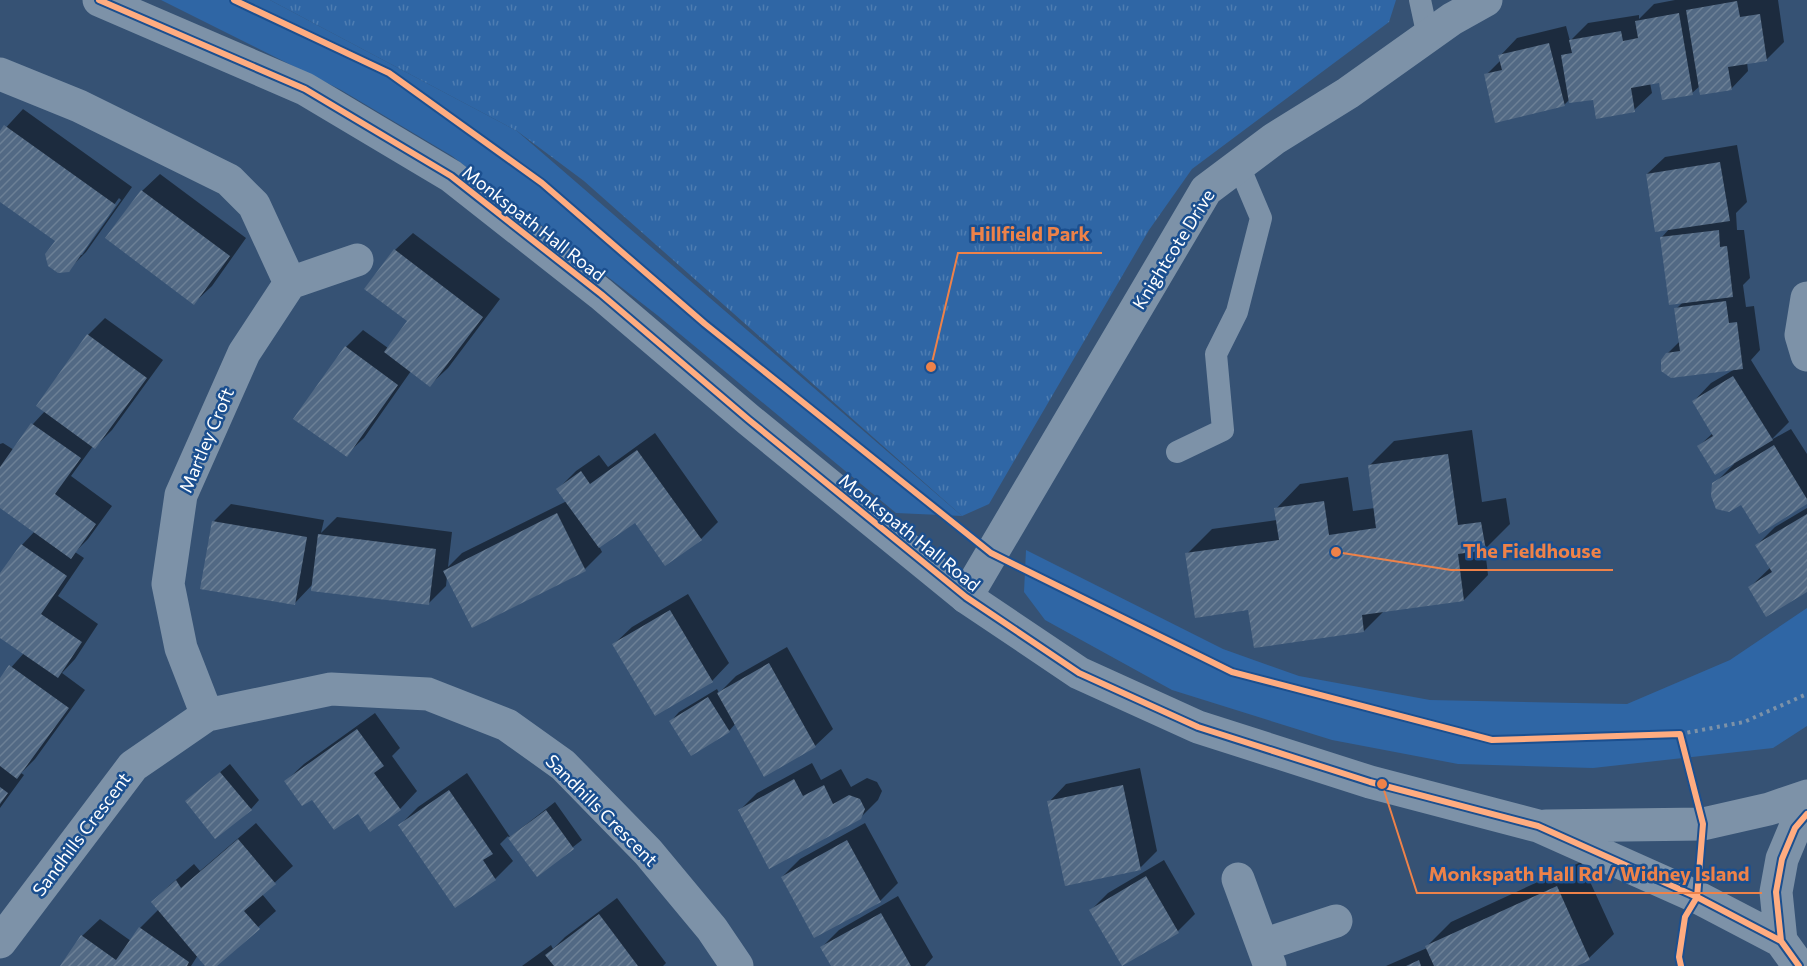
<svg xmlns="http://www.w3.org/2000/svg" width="1807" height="966" font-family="Commissioner,sans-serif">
	<defs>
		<pattern id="park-tufts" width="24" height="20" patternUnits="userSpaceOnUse" patternTransform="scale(1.5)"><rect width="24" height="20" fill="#2f66a5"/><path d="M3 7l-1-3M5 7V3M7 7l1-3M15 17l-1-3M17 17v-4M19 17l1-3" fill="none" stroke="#4e7db2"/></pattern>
		<pattern id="building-hatch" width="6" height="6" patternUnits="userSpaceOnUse" patternTransform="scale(1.5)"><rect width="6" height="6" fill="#526984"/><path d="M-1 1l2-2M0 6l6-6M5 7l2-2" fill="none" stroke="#6c8096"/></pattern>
	</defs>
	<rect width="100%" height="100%" fill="#365274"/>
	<path fill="#2f66a5" d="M161 0H270L517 131 962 516 896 513 657 315 452 156 341 90Z
		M1026 550 1223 649 1299 676 1430 700 1627 704 1730 660 1807 608V726L1773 748 1593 768 1458 764 1332 740 1172 690 1045 620 1024 592Z"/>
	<path fill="url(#park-tufts)" d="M270 0H1396L1389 22 1192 169 1149 230 989 504 962 516 584 181 517 131Z"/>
	<path fill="#0007" fill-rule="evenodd" d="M1675 0H1778L1784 42 1767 59 1747 62 1748 71 1731 89 1700 86 1692 93 1660 81 1650 83 1652 93 1634 110 1594 98 1570 99 1564 105 1486 75 1501 60 1500 56 1517 38 1566 26 1570 41 1588 23 1639 15V19L1654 4Z
		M23 109 132 187 86 252 68 270 57 240 0 200V134ZM119 198 121 200 82 255H78Z
		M1737 145 1747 202 1736 213 1737 230H1744L1750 278 1743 285 1746 307 1754 306 1760 350 1751 360 1789 422 1771 440 1791 429 1807 454V502L1741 503 1714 484 1734 464 1699 446 1713 433 1694 401 1711 383 1735 369 1667 354 1680 341 1676 309 1683 302 1662 237 1670 228 1647 174 1665 157Z
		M160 174 246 238 212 286 194 303 142 191Z
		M413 233 500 299 448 368 430 385 411 371 364 438 346 455V347L363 330 388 348 409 321 395 250Z
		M105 318 163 360 112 430 95 447 93 446 71 476 112 506 88 539 75 552 84 558 58 596 98 624 75 659 62 673 85 690 35 759 21 773 24 775 0 808V680L24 653 0 637V576L22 545 35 531 0 506V444L3 443 14 450 33 424 45 411 88 335Z
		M1472 430 1482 502 1506 498 1510 524 1485 549 1488 575 1464 600 1384 611 1364 631 1249 609 1187 554 1212 529 1277 520 1276 509 1300 484 1348 477 1353 511 1375 508 1369 466 1394 441Z
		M655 433 718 522 701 539 635 521 599 546 602 552 585 569 447 576 446 586 428 604 313 584 294 604 214 521 231 504 324 520 321 533 337 517 452 532 448 567 462 553 567 501 558 489 576 471 599 455 608 467Z
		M1807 508V590L1750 587 1771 567 1757 545 1775 527Z
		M688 594 729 663 712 681 614 644 632 627Z
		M787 647 833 729 815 746 736 723 729 731 671 721 679 712 717 689 719 693 736 676Z
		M375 713 400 748 392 756 417 791 400 809 313 798 286 781 304 764Z
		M812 763 821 780 841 769 851 787 867 778 877 782 882 791 878 800 860 818 740 810 757 793Z
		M230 764 259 800 251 809 195 793Z
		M1140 768 1157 851 1140 868 1049 802 1066 784Z
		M467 773 510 837 555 802 582 840 537 875 508 836 500 844 513 861 495 879 400 825 418 807Z
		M256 823 293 866 262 894 276 911 215 966H207L198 955 191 966H62L82 936 100 919 131 941 140 928 159 909 153 902 170 885 194 864 200 871Z
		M865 823 898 883 880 901 814 936 782 877 800 859Z
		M1164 860 1195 914 1178 931 1091 910 1108 893Z
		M1581 862 1614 934 1589 958 1573 966H1386L1427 948V946L1451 922Z
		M898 896 933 957 925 966H832L822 947 839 930Z
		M617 898 666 963 663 966H522L551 945 553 949 565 937Z"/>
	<path fill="url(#building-hatch)" d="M1737 1 1740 17 1760 14 1767 61 1728 67 1732 90 1700 95 1686 10Z
		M1679 13 1693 95 1662 100 1659 83 1631 88 1635 112 1596 119 1593 100 1569 103 1561 55 1572 53 1569 40 1621 31 1623 41 1638 38 1635 21Z
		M1549 43 1565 106 1495 123 1484 74 1502 70 1498 55Z
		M4 125 116 205 69 272 58 273 48 266 45 254 55 241 0 202V131Z
		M1720 162 1730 221 1655 232 1646 174Z
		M141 190 230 256 194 305 105 238Z
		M1719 230 1720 247 1727 246 1733 297 1669 305 1660 237Z
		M394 249 483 317 430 387 384 352 407 321 364 289Z
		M1726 301 1729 323 1737 322 1743 369 1671 378 1661 371V360L1666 353 1680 351 1674 308Z
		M87 334 147 378 95 449 36 406Z
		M345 346 398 385 347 457 293 419Z
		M1733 376 1773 440 1715 475 1697 446 1713 436 1692 401Z
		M31 423 81 458 55 494 96 524 71 559 0 508V467Z
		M1774 445 1807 499V504L1759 534 1741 505 1729 512 1716 509 1711 496 1712 483Z
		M637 450 702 540 665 566 635 523 599 548 556 489 581 471 590 484Z
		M1448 454 1458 525 1481 522 1486 550 1458 554 1464 601 1362 615 1364 632 1254 648 1248 610 1195 618 1185 553 1279 540 1274 508 1324 501 1329 535 1376 528 1368 465Z
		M557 513 586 571 472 628 443 571Z
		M1807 514V592L1766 617 1748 587 1772 572 1755 545Z
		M212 521 307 537 295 605 200 589Z
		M318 534 436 549 429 605 311 591Z
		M21 544 67 576 41 614 82 642 58 678 0 638V573Z
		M670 610 713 682 655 716 612 644Z
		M769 663 816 747 764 777 717 693Z
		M9 665 69 708 17 779 0 766V678Z
		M708 697 730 732 691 756 669 721Z
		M357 729 384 766 374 773 401 810 370 832 358 814 334 830 312 800 302 806 284 781Z
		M220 772 252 810 215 839 185 801Z
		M794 779 803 796 824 785 833 804 849 795 860 799 865 809 861 819 769 869 738 810Z
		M1123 785 1141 870 1065 886 1047 801Z
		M0 787 8 793 0 804Z
		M449 790 493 854 483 860 496 880 455 908 398 825Z
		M546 810 574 849 537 877 508 838Z
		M238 839 276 884 244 911 260 929 217 966H205L151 902 176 880 181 888Z
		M847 840 881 902 814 938 781 877Z
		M1146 876 1179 933 1122 966 1089 910Z
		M1557 886 1590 960 1577 966H1434L1425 946Z
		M881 913 911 966H831L820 947Z
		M599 914 638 966H554L545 955Z
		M139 927 189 962 187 966H60L81 935 116 960Z
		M1419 960 1421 966H1406Z"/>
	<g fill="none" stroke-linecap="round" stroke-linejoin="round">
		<path stroke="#7d92a8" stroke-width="4" stroke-dasharray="3 4.5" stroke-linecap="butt" d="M1680 734 1744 722 1807 694"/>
		<path stroke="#7d92a8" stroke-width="22" d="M1420 0 1428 37
			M1177 452 1223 430 1216 354 1237 312 1261 218 1239 166"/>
		<path stroke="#7d92a8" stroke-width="33" d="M0 74 79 106 229 180 254 205 290 283
			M1807 298 1801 335 1807 355
			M966 597 1206 190 1274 139 1348 93 1452 19 1486 0
			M207 715 181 648 168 584 181 495 244 353 290 283 357 260
			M1238 879 1270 966
			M0 942 133 766 207 715 331 689 428 694 507 725 563 765 648 852 712 929 737 966
			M1263 945 1336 921"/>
		<path stroke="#7d92a8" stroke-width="33" d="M99 0 305 89 451 176 601 294 749 420 966 597 1079 673 1198 727 1370 782 1538 826 1697 897 1781 941
			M1546 826 1703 824 1769 809 1807 796
			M1799 966 1781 941 1776 892 1782 859 1795 828 1807 814"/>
		<g stroke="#1b4f8f" stroke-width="10">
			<path id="cycleway" d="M99 0 305 89 451 176 601 294 749 420 966 597 1079 673 1198 727 1370 782 1538 826 1697 897 1781 941
				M234 0 389 73 542 183 705 324 991 553 1232 672 1492 740 1680 734 1703 824 1697 897 1685 917 1679 957 1681 966
				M1799 966 1781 941 1776 892 1782 859 1795 828 1807 814"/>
		</g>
		<use href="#cycleway" stroke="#ffac80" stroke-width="6"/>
	</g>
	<g text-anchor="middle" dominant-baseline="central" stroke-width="5" stroke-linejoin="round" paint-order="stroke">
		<g font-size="18" fill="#fff" stroke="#1b4f8f">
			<text transform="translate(534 223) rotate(38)">Monkspath Hall Road</text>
			<text transform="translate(1173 249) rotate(-58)">Knightcote Drive</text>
			<text transform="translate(206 440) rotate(-67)">Martley Croft</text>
			<text transform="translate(910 532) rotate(39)">Monkspath Hall Road</text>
			<text transform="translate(602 810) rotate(45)">Sandhills Crescent</text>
			<text transform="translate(81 834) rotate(-53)">Sandhills Crescent</text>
		</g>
	</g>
	<path fill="none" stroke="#ee8249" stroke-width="2" d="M931 367L958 253H1102M1336 552L1451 570H1613M1382 784L1417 893H1762"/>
	<g fill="#ee8249" stroke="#1b4f8f" stroke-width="2">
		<circle cx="931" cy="367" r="6"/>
		<circle cx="1336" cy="552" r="6"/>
		<circle cx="1382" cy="784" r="6"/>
	</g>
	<g font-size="20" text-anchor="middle" font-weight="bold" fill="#ee8249" stroke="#1b4f8f" stroke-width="5" stroke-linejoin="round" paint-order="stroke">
		<text x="1030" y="241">Hillfield Park</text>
		<text x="1532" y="558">The Fieldhouse</text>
		<text x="1589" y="881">Monkspath Hall Rd / Widney Island</text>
	</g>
</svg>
